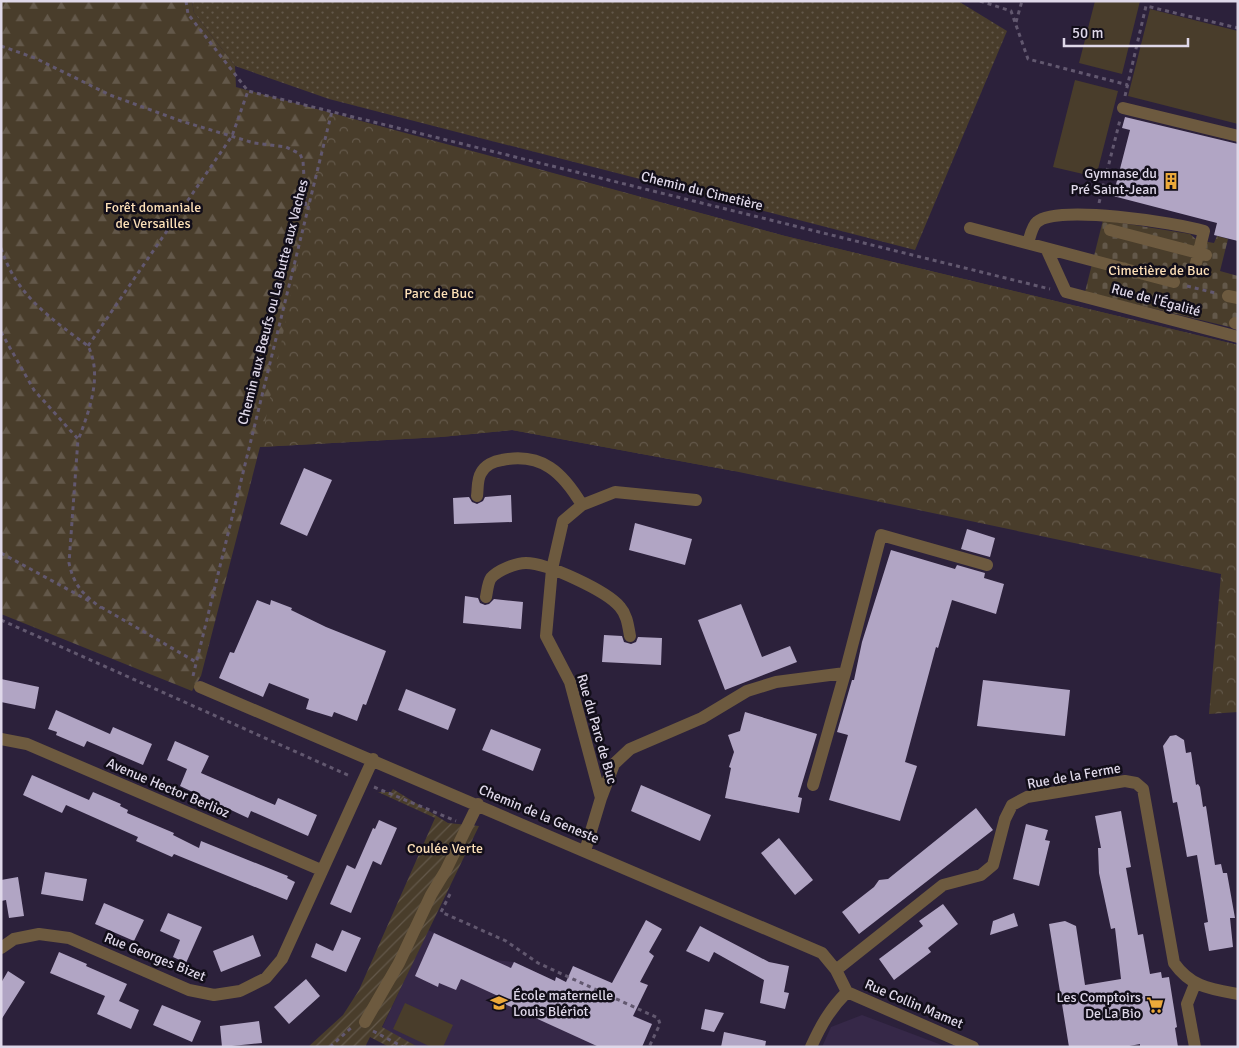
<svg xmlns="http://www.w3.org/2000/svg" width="1239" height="1048" font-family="Signika,sans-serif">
	<defs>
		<pattern id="grass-dots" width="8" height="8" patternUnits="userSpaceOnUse" patternTransform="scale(1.25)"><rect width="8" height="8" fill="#493d2b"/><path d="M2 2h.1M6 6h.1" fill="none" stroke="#63584a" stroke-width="1.8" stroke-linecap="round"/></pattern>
		<pattern id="forest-firs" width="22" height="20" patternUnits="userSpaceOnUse" patternTransform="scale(1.25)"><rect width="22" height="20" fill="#493d2b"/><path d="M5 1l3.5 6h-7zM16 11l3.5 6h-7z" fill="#63584a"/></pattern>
		<pattern id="cemetery-stones" width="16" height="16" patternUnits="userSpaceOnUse" patternTransform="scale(1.25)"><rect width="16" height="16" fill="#493d2b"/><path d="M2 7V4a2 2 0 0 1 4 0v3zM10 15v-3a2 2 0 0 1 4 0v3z" fill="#63584a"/></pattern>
		<pattern id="park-crowns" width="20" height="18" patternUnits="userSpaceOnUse" patternTransform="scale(1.25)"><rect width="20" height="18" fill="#493d2b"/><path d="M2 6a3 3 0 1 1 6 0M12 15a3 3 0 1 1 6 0" fill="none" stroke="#63584a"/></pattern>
		<pattern id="garden-furrows" width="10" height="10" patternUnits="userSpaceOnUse" patternTransform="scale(1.25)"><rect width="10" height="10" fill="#493d2b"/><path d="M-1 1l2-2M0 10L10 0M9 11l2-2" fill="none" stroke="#63584a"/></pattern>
	</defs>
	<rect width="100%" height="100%" fill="#2c213b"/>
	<path fill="#362848" d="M428 930 494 960 514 962 555 981 556 977 561 979 560 983 652 1024 642 1047H418L382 1028Z
		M862 1015 947 1047H822L831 1027Z"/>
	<path fill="url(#grass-dots)" d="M192 1H958L1007 31 915 250 329 99 235 66 194 13Z"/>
	<path fill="url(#forest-firs)" d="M1 1H192L194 13 235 66 236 87 785 236 1238 345 734 471 512 430 441 437 260 447 201 676 192 691 1 614Z"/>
	<path fill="url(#cemetery-stones)" d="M1103 220 1190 234 1197 240 1214 243 1217 236 1228 239 1220 271 1238 276V329L1085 292Z"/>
	<path fill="url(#park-crowns)" d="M328 113 785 236 1238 345V712L1209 714 1221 574 734 471 512 430 441 437 260 447Z"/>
	<path fill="url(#garden-furrows)" d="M393 789 448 823 479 826 382 1027 418 1047H389L370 1037 365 1047H308L343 1015 359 990 435 818 378 792H391Z"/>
	<path fill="#493d2b" d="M1095 1H1140L1122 74 1079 63Z
		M1150 9 1238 31V124L1128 96Z
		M1075 80 1118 91 1096 177 1053 167Z
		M405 1003 453 1025 443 1047H431L393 1029Z"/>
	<path fill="#b1a5c4" d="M1125 117 1238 144V241L1214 235 1217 223 1113 196 1130 130 1122 128Z
		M304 468 332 480 307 536 280 524Z
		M511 495 512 522 454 524 453 498 469 497 472 502 477 504 483 501 485 497Z
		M635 523 692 539 685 565 629 550Z
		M967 529 995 538 990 557 961 549Z
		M891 550 955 569 957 565 985 573 984 578 1004 584 996 614 952 600 938 648 936 647 905 762 917 766 900 821 829 800 848 735 837 732 852 680H854L862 642Z
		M465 596 478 598 480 603 485 605 489 604 494 599 523 602 521 629 463 623Z
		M257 600 270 605 271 600 292 608 291 610 326 627 386 651 366 705 363 704 357 721 334 712 332 717 306 709 309 699 269 683 263 697 219 678 230 652 234 653Z
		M741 604 762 657 790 646 797 662 725 690 698 620Z
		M604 635 622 636 624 642 631 644 636 642 638 637 662 638 661 665 602 662Z
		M1 679 39 687 35 709 1 702Z
		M983 680 1070 690 1065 736 977 726Z
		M406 689 456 709 448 730 398 710Z
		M56 710 110 734 113 727 152 744 143 765 87 741 84 747 56 735 57 732 48 729Z
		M745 712 817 734 798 797 802 798 799 813 725 798 731 768 729 767 734 752 728 735 740 731Z
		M491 729 541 749 533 771 482 750Z
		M1176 735 1184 740 1186 753 1191 752 1196 785 1198 784 1200 787 1203 807 1206 806 1215 865 1221 864 1223 873H1227L1235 918H1230L1233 947 1209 951 1204 923 1208 922 1197 855 1187 857 1177 802 1173 803 1163 746 1170 736Z
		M175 741 209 756 201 773 275 805 278 798 317 815 308 836 251 811 248 818 180 786 187 769 167 760Z
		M32 775 89 800 93 792 121 804 120 806 128 810 127 813 174 833 173 835 199 848 201 841 288 876 287 878 295 882 287 900 174 854 172 857 136 841 138 837 66 805 62 813 23 795Z
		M641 785 711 815 700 841 631 811Z
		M976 808 993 830 859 934 842 912 874 887 879 880 888 879Z
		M1121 811 1131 867 1126 868 1138 935 1143 934 1150 974 1161 972 1162 978 1169 977 1177 1027 1175 1028 1178 1047H1140V1044L1124 1047H1069L1049 924 1065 921 1076 926 1085 985 1121 979 1115 928 1111 929 1099 873 1098 848H1101L1095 816Z
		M379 820 397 828 381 865 373 861 351 913 330 904 347 865 355 869 373 828 375 829Z
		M1026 824 1048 830 1045 840 1050 841 1039 886 1013 879Z
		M779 838 813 880 795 895 761 853Z
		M45 872 87 879 83 901 41 894Z
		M18 877 24 916 9 918 6 900 1 901V880Z
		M104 903 144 920 134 941 95 924Z
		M943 904 958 924 928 948 931 952 894 980 879 959 923 926 919 921Z
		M168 913 202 927 186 963 173 957 180 940 160 931Z
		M1014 913 1018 926 990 935 993 921Z
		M646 920 662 929 649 952 654 956 640 982 648 985 633 1016 652 1024 642 1047H599L496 1000 498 996 461 979 456 990 439 983 438 987 415 976 434 933 511 968 514 962 555 981 556 977 566 982 573 966 612 983Z
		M700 926 769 962 789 966 784 992 789 993 785 1009 760 1003 764 980 714 952 709 962 686 951Z
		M342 930 361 938 346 972 311 957 316 943 333 951Z
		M253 935 261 956 221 972 213 951Z
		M59 952 87 964 86 966 127 984 119 1001 139 1010 131 1029 97 1014 105 996 50 973Z
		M8 971 25 982 1 1020V983Z
		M306 979 320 996 289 1024 274 1007Z
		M162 1005 201 1021 192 1042 153 1025Z
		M705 1009 724 1013 714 1032 701 1029Z
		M259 1021 262 1043 222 1047 220 1026Z
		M724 1032 766 1041 765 1047H721Z"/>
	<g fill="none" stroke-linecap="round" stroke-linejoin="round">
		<path stroke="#62586f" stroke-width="3" stroke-dasharray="4 4" stroke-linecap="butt" d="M186 1 188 14 248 91 1050 289
			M980 1 1011 11 1028 59 1128 85
			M1016 22 1022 1
			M1 46 35 58 110 95 181 121 254 143 286 147 300 154 303 161 306 210
			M1125 96 1146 6 1238 28
			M1099 203 1120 120
			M1 248C16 295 50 318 88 346 103 375 89 411 79 438
			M1187 286 1215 293
			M1 332 34 390 78 439 69 563C74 586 83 594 101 608
			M88 346 232 136 248 91
			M1 553 91 602
			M101 607 196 662
			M1 620 350 776
			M193 676 332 111
			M374 787 456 821
			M450 894 441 912 506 941 538 963 658 1018 660 1024 649 1047
			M373 1031 403 1047
			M330 1047 352 1027"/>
		<path stroke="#6d5a3f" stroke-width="12" d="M1123 108 1238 136
			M970 228 1174 282
			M1110 230 1206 255
			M1028 243C1030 237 1032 226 1037 222 1057 204 1177 223 1204 231L1196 263
			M1046 248 1066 292 1238 337
			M1228 296 1238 298
			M1235 323 1238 324
			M477 496C478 489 477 479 481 473 485 465 494 461 502 460 542 452 563 473 582 505
			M486 597C487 592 488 582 491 578 498 570 516 563 526 563 547 563 607 591 620 607 627 615 628 625 630 636
			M200 687 822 953 836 970 847 992
			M1 739 27 744 321 870
			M813 785 845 673
			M601 798 614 764 630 749 702 718 747 691 776 682 845 673 881 535 987 565
			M585 851 601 798 570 682 546 636 552 569 563 521 582 505 615 492 696 500
			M1 948 14 939 39 934 69 938 189 990 214 995 240 991 266 978 282 959 373 759
			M836 970 943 885 981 875 993 865 1005 819 1012 805 1027 797 1125 781 1136 783 1143 789 1174 963C1191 987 1210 989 1238 994
			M1195 984 1187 1004 1195 1047
			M847 992 973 1047
			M365 1022 399 963 431 895 446 870 478 804
			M811 1047C821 1025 830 1009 847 992"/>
	</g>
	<defs>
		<g id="building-bare" transform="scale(1.35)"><path d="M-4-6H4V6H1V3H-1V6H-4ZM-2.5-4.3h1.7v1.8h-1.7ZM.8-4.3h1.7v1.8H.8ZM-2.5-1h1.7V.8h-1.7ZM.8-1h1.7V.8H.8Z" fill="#eca93a" stroke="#120e19" stroke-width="2.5" paint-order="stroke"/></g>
		<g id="school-bare" transform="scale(1.35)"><path d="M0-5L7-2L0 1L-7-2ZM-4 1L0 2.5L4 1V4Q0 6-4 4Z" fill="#eca93a" stroke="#120e19" stroke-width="2.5" paint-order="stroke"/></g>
		<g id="supermarket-bare" transform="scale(1.35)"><path d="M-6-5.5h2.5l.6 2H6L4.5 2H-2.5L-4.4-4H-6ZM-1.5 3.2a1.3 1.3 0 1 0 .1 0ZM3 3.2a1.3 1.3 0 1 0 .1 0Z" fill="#eca93a" stroke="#120e19" stroke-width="2.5" paint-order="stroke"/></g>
	</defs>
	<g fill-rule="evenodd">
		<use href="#building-bare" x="1171" y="181"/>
		<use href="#school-bare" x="499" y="1003"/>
		<use href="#supermarket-bare" x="1155" y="1005"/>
	</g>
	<g text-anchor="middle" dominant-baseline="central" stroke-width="5" stroke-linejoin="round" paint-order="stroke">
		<g font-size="14" fill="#dfd8e9" stroke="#120e19" text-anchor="end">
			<text x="1157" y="173">Gymnase du<tspan x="1157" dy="16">Pré Saint-Jean</tspan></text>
			<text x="513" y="995" text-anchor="start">École maternelle<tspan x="513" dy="16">Louis Blériot</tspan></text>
			<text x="1141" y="997">Les Comptoirs<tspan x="1141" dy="16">De La Bio</tspan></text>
		</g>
		<g font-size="14" fill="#dfd8e9" stroke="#120e19">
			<text transform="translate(702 191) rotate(14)">Chemin du Cimetière</text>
			<text transform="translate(1156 300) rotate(15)">Rue de l'Égalité</text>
			<text transform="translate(273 302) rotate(-76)">Chemin aux Bœufs ou La Butte aux Vaches</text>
			<text transform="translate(597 729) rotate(74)">Rue du Parc de Buc</text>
			<text transform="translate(1074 776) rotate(-10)">Rue de la Ferme</text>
			<text transform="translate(168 788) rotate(23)">Avenue Hector Berlioz</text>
			<text transform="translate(539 814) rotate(23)">Chemin de la Geneste</text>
			<text transform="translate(155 957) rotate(22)">Rue Georges Bizet</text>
			<text transform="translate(914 1004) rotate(23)">Rue Collin Mamet</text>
		</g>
		<g font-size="14" fill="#fcdfb7" stroke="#120e19">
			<text x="153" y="207">Forêt domaniale<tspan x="153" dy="16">de Versailles</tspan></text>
			<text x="1159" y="270">Cimetière de Buc</text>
			<text x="439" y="293">Parc de Buc</text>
			<text x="445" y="848">Coulée Verte</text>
		</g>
	</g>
	<rect width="1239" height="1048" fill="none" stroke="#dfd8e9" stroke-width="5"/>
	<path d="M1064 38v8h124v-8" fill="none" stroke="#dfd8e9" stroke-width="2.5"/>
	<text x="1072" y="38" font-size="15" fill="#dfd8e9" stroke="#120e19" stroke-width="4" paint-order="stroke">50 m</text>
</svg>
